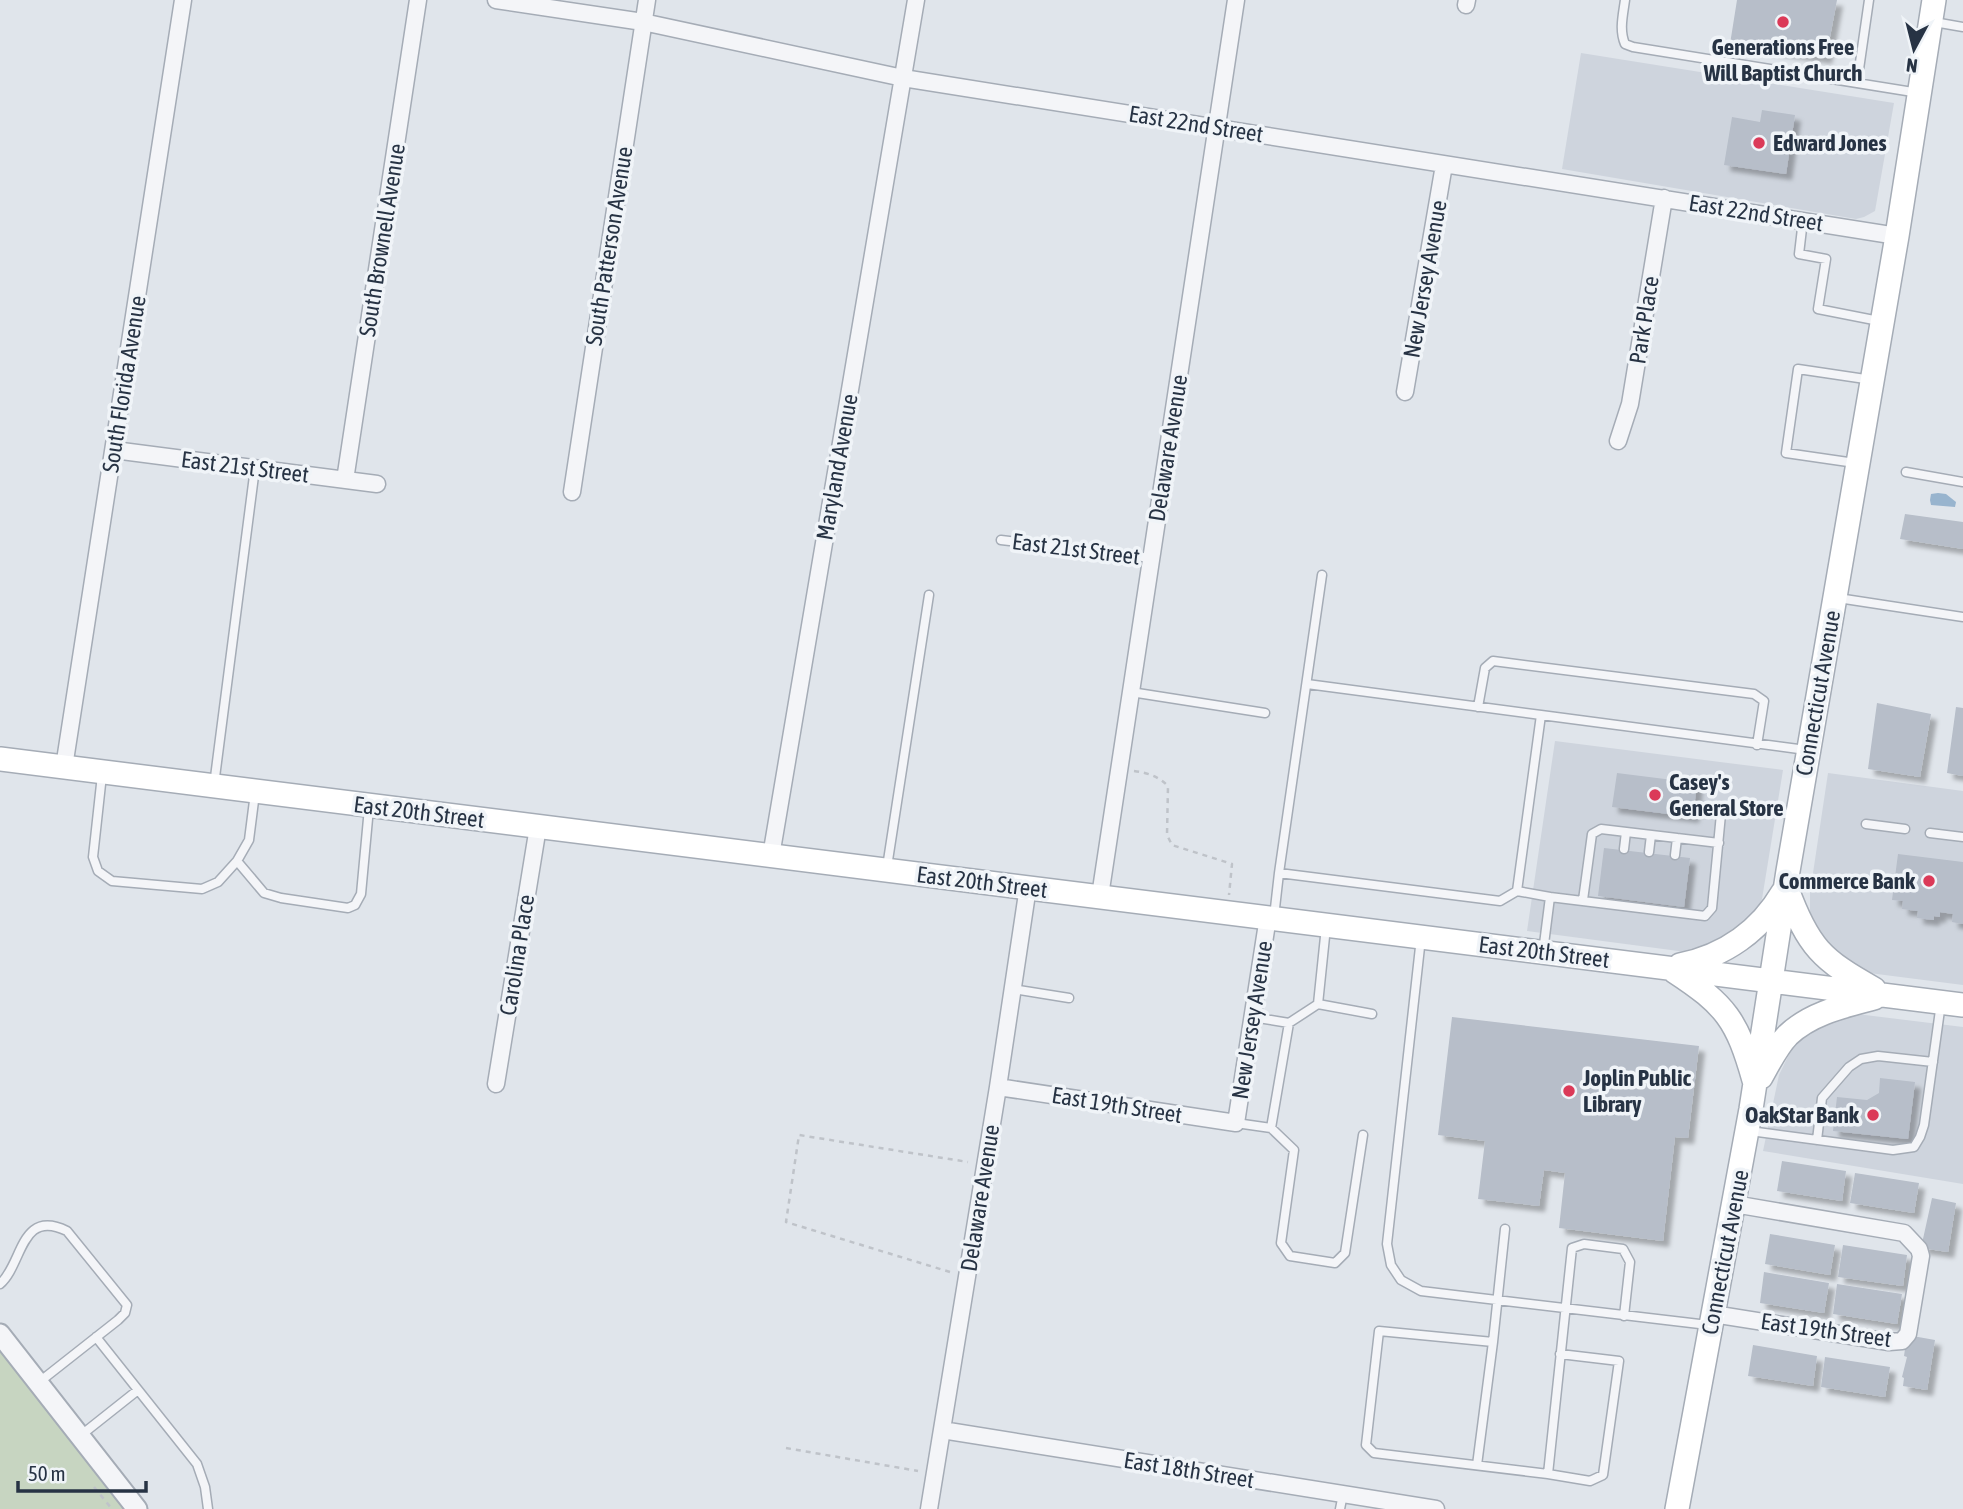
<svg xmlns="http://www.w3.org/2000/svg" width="1963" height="1509" font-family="'Asap Condensed',sans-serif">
	<defs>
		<filter id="shadow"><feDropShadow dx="6" dy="6" stdDeviation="2" flood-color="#0004"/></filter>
	</defs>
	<rect width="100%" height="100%" fill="#e0e5eb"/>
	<path fill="#ced4dd" d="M1581 53 1894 103 1875 211 1864 217 1856 219 1562 169Z
		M1555 741 1783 770 1762 899 1756 912 1727 942 1686 952 1527 931Z
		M1828 773 1963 791V985L1869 973 1851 966 1828 949 1813 923 1810 912V893Z
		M1857 1014 1963 1027V1184L1763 1151 1779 1075 1793 1046 1812 1028 1842 1016Z"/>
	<path fill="#c7d5c1" d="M0 1347 125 1509H0Z"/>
	<path fill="#98b4ce" d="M1938 493 1946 494 1956 502 1955 507 1931 505 1930 500 1931 494Z"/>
	<path fill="#b7bec9" filter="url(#shadow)" d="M1737 0H1837L1826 58 1730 44Z
		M1762 110 1795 115 1786 174 1724 165 1732 117 1760 122Z
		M1905 514 1963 522V549L1900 539Z
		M1877 703 1931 714 1920 777 1868 769Z
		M1956 707 1963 708V776L1947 773Z
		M1617 773 1697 783 1693 817 1612 807Z
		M1604 848 1690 858 1684 907 1598 896Z
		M1898 854 1963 862V924L1952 922 1953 914 1940 912V917L1934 916V920L1917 918 1918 911 1902 909 1903 901 1892 900Z
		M1452 1017 1699 1046 1688 1138 1675 1137 1663 1241 1559 1228 1565 1173 1544 1170 1539 1206 1478 1199 1485 1141 1438 1135Z
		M1880 1078 1915 1082 1908 1139 1833 1131 1837 1097 1867 1100 1879 1093Z
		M1782 1161 1846 1171 1842 1201 1777 1191Z
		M1855 1173 1919 1183 1914 1213 1850 1203Z
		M1932 1198 1956 1203 1948 1252 1921 1248Z
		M1770 1234 1835 1245 1830 1275 1765 1264Z
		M1843 1245 1907 1255 1903 1286 1838 1277Z
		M1764 1272 1829 1283 1824 1313 1760 1303Z
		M1837 1284 1902 1294 1897 1324 1833 1314Z
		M1907 1335 1935 1340 1927 1390 1903 1386 1904 1378 1902 1377 1907 1357 1904 1356Z
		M1753 1345 1817 1356 1813 1386 1748 1376Z
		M1825 1357 1890 1367 1885 1397 1821 1387Z"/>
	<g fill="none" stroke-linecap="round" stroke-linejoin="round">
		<g stroke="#a5acb6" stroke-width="11">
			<path id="service" d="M1625 0C1623 15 1619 30 1625 44L1633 47 1919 93
				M1934 22 1963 27
				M1857 83 1869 0
				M1803 220 1799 254 1826 259 1818 309 1879 321
				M1855 463 1786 453 1798 369 1872 380
				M1906 472 1963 482
				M1001 540 1151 558
				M1838 598 1963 617
				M1307 684 1541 715 1517 891
				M1131 692 1265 713
				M1478 707 1485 668 1493 661 1754 694 1764 701 1757 745
				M1541 715 1806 750
				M102 775 93 857 98 871 112 881 202 889 218 882 237 861 249 840 255 793
				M214 785 255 468
				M1866 824 1905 829
				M1930 833 1963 837
				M1624 849 1626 832
				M1649 852 1651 835
				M1675 855 1677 838
				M237 861 264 893 281 898 348 908 355 905 361 894 369 808
				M887 867 929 595
				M1279 873 1322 575
				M1583 900 1592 834 1601 829 1719 843
				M1274 917 1279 873 1500 901 1517 891 1550 897
				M1421 938 1387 1244 1391 1265 1401 1280 1421 1291 1708 1325
				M1543 952 1550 897 1705 916 1712 908 1721 814 1734 806 1794 815
				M1013 989 1069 998
				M1318 1004 1326 927
				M1252 1017 1289 1023 1318 1004 1372 1014
				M1236 1123 1271 1128 1294 1150 1281 1243 1290 1256 1335 1263 1345 1253 1363 1135
				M1271 1128 1289 1023
				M1750 1131 1893 1150 1914 1147 1920 1137 1924 1125 1941 1003
				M1817 1140 1822 1098 1849 1067 1861 1059 1878 1056 1933 1062
				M1505 1229 1493 1342 1379 1331 1366 1445 1374 1453 1548 1474 1572 1248 1584 1244 1623 1249 1630 1262 1624 1316
				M0 1284C23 1264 20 1208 67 1231L127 1305 125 1313 118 1320 38 1383
				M96 1337 197 1464 205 1487 208 1509
				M80 1436 138 1390
				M1477 1465 1493 1342
				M1548 1474 1590 1481 1603 1475 1619 1361 1560 1354
				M1340 1509 1343 1494"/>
		</g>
		<g stroke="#a5acb6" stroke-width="19">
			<path id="minor" d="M496 0 643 22 903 78 1897 236
				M1466 5 1467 0
				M1405 392 1444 165
				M1618 441 1630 404 1664 198
				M114 450 377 484
				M345 480 418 0
				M572 492 647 0
				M64 767 183 0
				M771 856 916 0
				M1100 896 1236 0
				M496 1084 538 827
				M998 1087 1236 1123 1268 917
				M1713 1314 1889 1342 1902 1341 1908 1334 1921 1256 1919 1249 1904 1233 1734 1204
				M942 1430 1436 1509
				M929 1509 998 1087 1028 887"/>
		</g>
		<g stroke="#a5acb6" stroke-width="23">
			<path id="tertiary" d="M0 1334 137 1509"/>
		</g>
		<g stroke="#a5acb6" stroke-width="26">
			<path id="secondary" d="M0 759 1963 1005
				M1787 889C1808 947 1822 960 1874 989
				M1680 965C1724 956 1760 931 1783 892
				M1674 971C1726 1005 1737 1020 1754 1080
				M1761 1077C1769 1063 1777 1046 1788 1035 1811 1013 1844 1006 1874 998
				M1677 1509 1751 1109 1788 871 1897 236 1934 0"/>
		</g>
		<path stroke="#bfc3c9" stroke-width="2.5" stroke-dasharray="5 5" stroke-linecap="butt" d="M1134 771C1148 773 1158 776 1168 786L1167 835 1172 845 1232 864 1229 895
			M950 1272 786 1222 799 1135 968 1162
			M786 1448 918 1471
			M94 1487 112 1509"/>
		<use href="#service" stroke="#f4f5f8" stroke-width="8"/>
		<use href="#minor" stroke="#f4f5f8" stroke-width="16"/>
		<use href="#tertiary" stroke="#f4f5f8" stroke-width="19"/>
		<use href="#secondary" stroke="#fff" stroke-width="23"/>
	</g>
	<g fill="#db3a58" stroke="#f0f4f8" stroke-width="2.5">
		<circle cx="1783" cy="22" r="7"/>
		<circle cx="1759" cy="143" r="7"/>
		<circle cx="1655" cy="795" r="7"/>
		<circle cx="1929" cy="881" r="7"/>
		<circle cx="1569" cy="1091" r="7"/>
		<circle cx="1873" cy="1115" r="7"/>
	</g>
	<g text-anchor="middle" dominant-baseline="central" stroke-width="7" stroke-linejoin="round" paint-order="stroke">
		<g font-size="23" font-weight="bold" fill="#273344" stroke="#f0f4f8" text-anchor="start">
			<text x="1783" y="47" text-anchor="middle">Generations Free<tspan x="1783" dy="26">Will Baptist Church</tspan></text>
			<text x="1773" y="143">Edward Jones</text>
			<text x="1669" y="782">Casey's<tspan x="1669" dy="26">General Store</tspan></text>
			<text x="1915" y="881" text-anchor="end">Commerce Bank</text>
			<text x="1583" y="1078">Joplin Public<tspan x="1583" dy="26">Library</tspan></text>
			<text x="1859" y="1115" text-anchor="end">OakStar Bank</text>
		</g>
		<g font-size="23" fill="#273344" stroke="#f0f4f8">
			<text transform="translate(1196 124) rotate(9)">East 22nd Street</text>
			<text transform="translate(1756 213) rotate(9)">East 22nd Street</text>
			<text transform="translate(382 240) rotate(-81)">South Brownell Avenue</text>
			<text transform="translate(609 246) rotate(-81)">South Patterson Avenue</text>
			<text transform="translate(1425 279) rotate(-80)">New Jersey Avenue</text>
			<text transform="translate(1644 320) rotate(-81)">Park Place</text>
			<text transform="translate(124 384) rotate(-81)">South Florida Avenue</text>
			<text transform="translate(1168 448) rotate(-81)">Delaware Avenue</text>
			<text transform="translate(245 467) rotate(7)">East 21st Street</text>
			<text transform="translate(837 467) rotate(-80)">Maryland Avenue</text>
			<text transform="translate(1076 549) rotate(7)">East 21st Street</text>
			<text transform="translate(1818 693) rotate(-80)">Connecticut Avenue</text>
			<text transform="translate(419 812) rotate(7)">East 20th Street</text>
			<text transform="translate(982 882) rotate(7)">East 20th Street</text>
			<text transform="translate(1544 952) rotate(7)">East 20th Street</text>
			<text transform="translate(517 955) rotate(-81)">Carolina Place</text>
			<text transform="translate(1252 1020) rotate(-81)">New Jersey Avenue</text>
			<text transform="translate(1117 1105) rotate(9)">East 19th Street</text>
			<text transform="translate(980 1198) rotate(-81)">Delaware Avenue</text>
			<text transform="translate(1725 1252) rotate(-79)">Connecticut Avenue</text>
			<text transform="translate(1826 1330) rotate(8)">East 19th Street</text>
			<text transform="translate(1189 1470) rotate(9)">East 18th Street</text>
		</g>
	</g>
	<g transform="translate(1914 49) rotate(187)" stroke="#f0f4f8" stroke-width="5" paint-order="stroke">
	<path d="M0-5L12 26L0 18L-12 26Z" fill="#273344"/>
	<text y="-10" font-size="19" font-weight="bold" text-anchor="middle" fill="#273344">N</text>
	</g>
	<path d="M18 1481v10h128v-10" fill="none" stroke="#273344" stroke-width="3.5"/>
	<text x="28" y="1481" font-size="21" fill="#273344" stroke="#f0f4f8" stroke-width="5" paint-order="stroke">50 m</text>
</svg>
